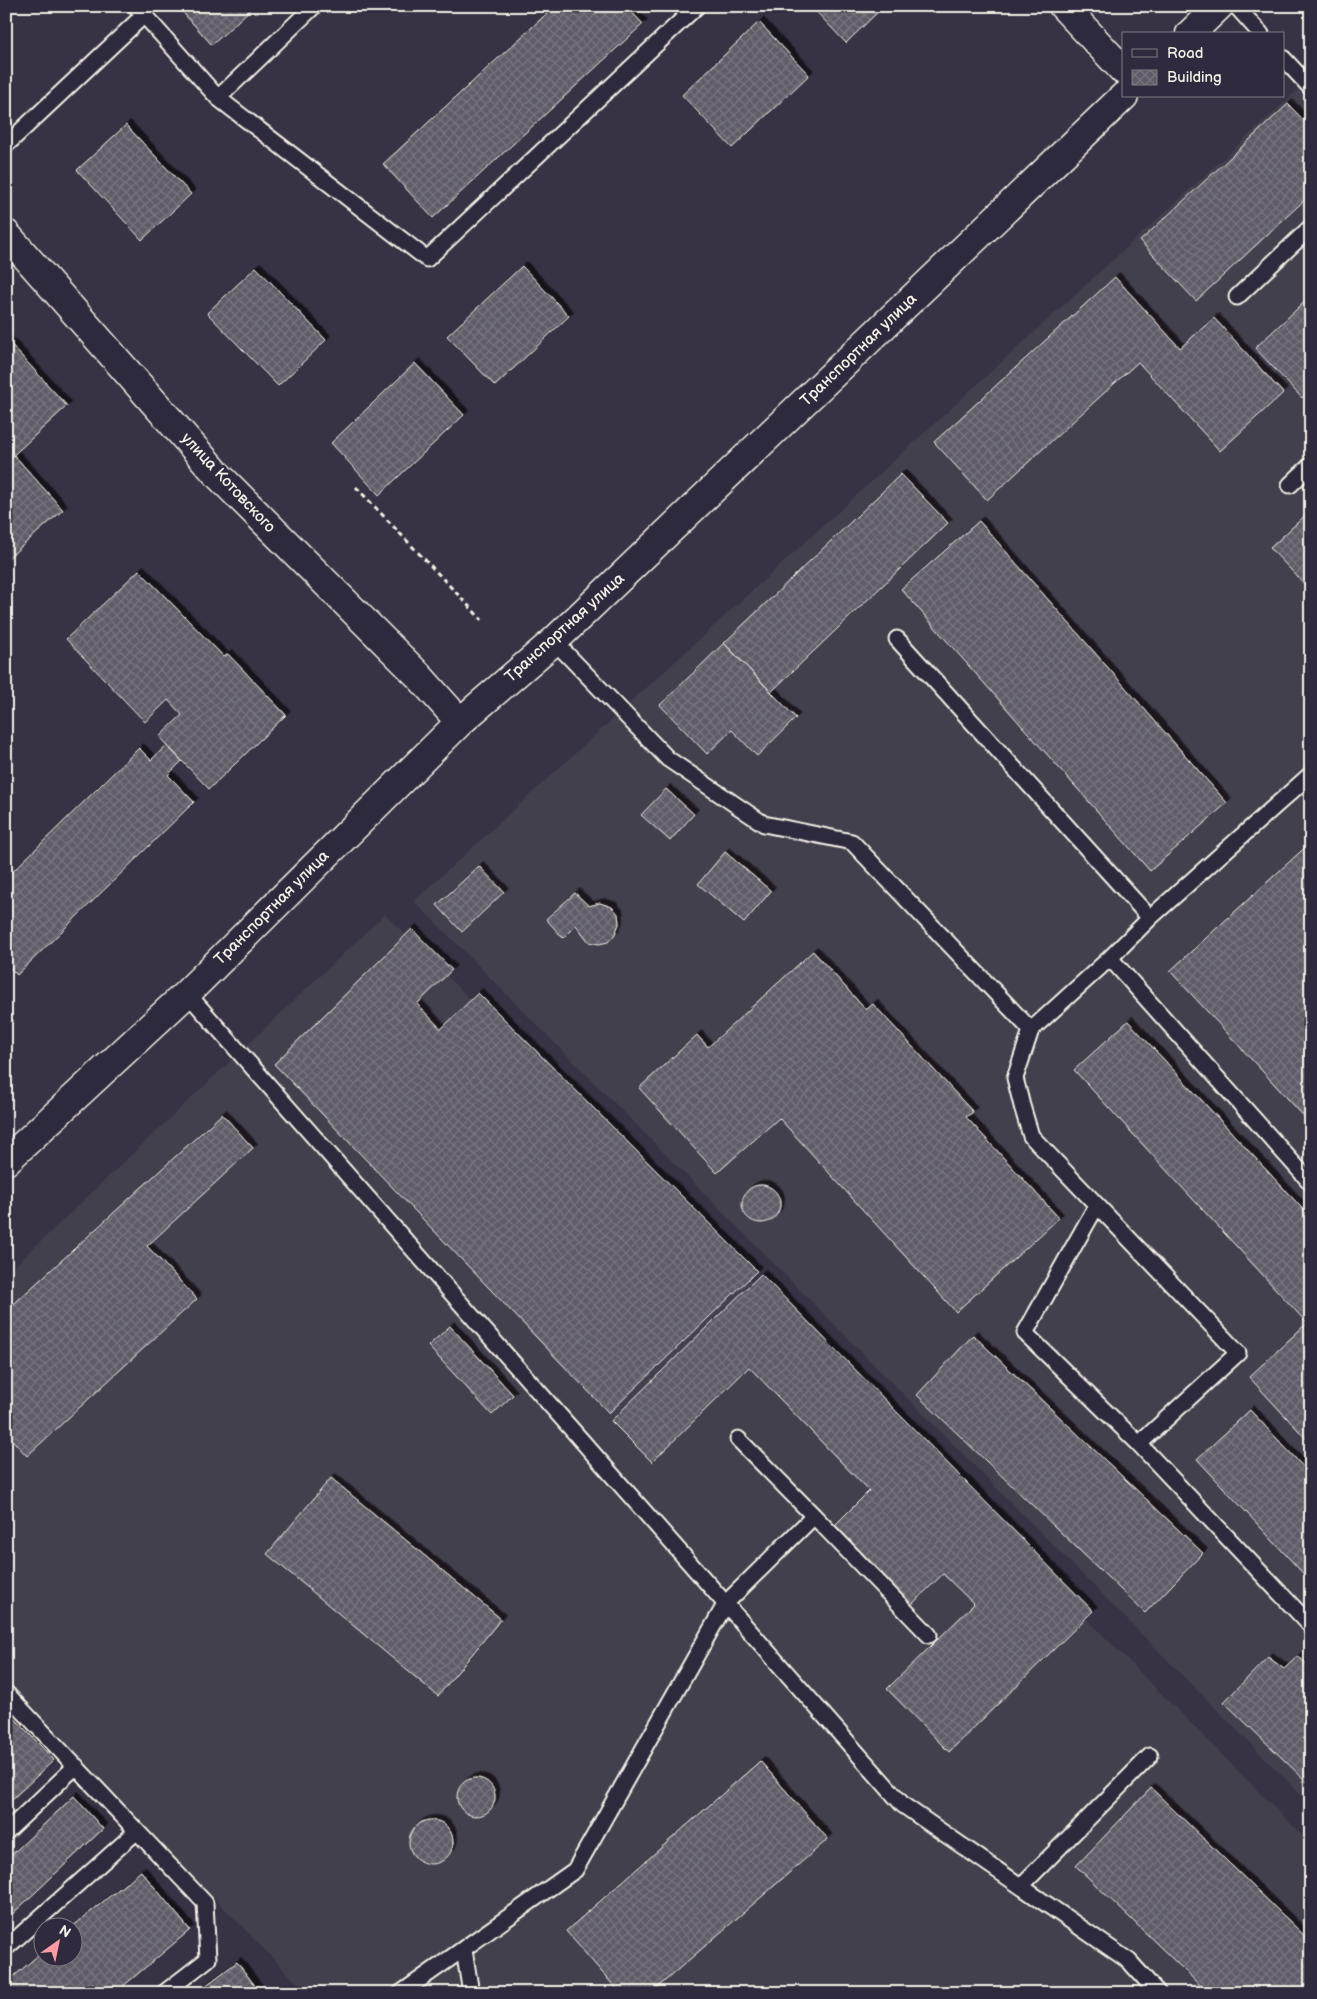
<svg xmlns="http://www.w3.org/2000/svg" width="1317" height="1999" font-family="'Balsamiq Sans',sans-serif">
	<defs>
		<pattern id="building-cross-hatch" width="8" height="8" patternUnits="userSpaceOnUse" patternTransform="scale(1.25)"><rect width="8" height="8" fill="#5f5c67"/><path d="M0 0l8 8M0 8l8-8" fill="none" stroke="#77747d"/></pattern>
		<filter id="shadow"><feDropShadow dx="4.5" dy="-4.5" stdDeviation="0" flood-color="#0009"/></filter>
	</defs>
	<rect width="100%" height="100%" fill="#373244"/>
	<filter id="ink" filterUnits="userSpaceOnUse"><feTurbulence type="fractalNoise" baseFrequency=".02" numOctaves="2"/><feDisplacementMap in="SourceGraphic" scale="10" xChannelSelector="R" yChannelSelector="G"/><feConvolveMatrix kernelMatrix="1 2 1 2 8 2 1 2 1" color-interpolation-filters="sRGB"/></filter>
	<g filter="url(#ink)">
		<path fill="#433f4e" d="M1311 78V1805L414 901Z
			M385 914 1311 1844V1993H304L305 1991 6 1686V1274Z"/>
		<path fill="url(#building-cross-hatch)" stroke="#f4f1e8" filter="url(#shadow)" d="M177 6H254L212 45Z
			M555 6H626L643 24 433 218 383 164Z
			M811 6H884L846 43Z
			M759 22 809 75 732 148 682 95Z
			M1288 104 1311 128V194L1196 301 1140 241Z
			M126 125 191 194 142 240 77 170Z
			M522 266 569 316 495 386 447 336Z
			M256 267 326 340 278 386 207 313Z
			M1115 277 1180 348 1214 318 1283 393 1220 451 1138 362 987 500 934 442Z
			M1311 296V390L1302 398 1255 348Z
			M6 339 67 406 7 461 6 460Z
			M415 363 464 415 379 495 331 443Z
			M14 455 63 510 6 560V462Z
			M901 474 948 523 771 692 724 643Z
			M1311 510V591L1270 548Z
			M979 521 1227 803 1150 871 901 589Z
			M139 570 224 657 228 654 286 715 209 789 159 737 182 715 168 700 145 722 66 639Z
			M724 643 796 718 757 756 732 730 707 754 660 705Z
			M167 745 182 761 168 775 194 802 17 975 6 964V878L139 748 151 760Z
			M666 789 694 814 670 841 641 815Z
			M1311 842V1124L1170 971Z
			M725 852 771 891 744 923 698 884Z
			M479 866 504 892 462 932 437 905Z
			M575 893 589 906 600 903 612 907 618 914 619 924 615 934 608 942 599 944 589 942 576 925 563 938 546 919Z
			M412 929 452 970 417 1004 441 1029 478 993 757 1271 609 1413 274 1064Z
			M813 951 866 1010 873 1004 973 1112 966 1117 1059 1218 956 1312 779 1118 717 1173 639 1088 697 1035 708 1047Z
			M1128 1021 1311 1218V1444L1249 1377 1307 1323 1074 1070Z
			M222 1114 253 1148 147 1246 197 1299 27 1456 6 1433V1311Z
			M742 1204a19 19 0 1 1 38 0a19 19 0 1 1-38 0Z
			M761 1274 1093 1611 949 1752 887 1689 974 1604 943 1574 908 1608 831 1529 869 1491 749 1367 652 1462 611 1421Z
			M450 1326 513 1395 492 1415 428 1346Z
			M973 1335 1203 1553 1145 1613 917 1395Z
			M1250 1410 1311 1475V1582L1197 1459Z
			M331 1478 501 1619 438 1696 267 1554Z
			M1298 1656 1311 1668V1786L1224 1702 1268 1657 1284 1669Z
			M6 1709 54 1760 6 1805Z
			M760 1761 828 1839 651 1993H620L566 1931Z
			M457 1797a19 19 0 1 1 38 0a19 19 0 1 1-38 0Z
			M1151 1788 1311 1942V1993H1208L1076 1866Z
			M74 1796 103 1829 6 1920V1860Z
			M409 1842a22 22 0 1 1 44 0a22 22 0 1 1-44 0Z
			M141 1871 190 1930 115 1993H6V1983L42 1952V1956H72V1927Z
			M237 1962 259 1991 258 1993H196Z"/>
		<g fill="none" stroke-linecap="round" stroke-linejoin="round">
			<g stroke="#f4f1e8" stroke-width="19">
				<path id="service" d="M136 6 218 98 314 6
					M1236 6 1261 34
					M1283 58 1311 88
					M218 98 427 259 697 6
					M6 145 144 15
					M1237 297 1311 227
					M1290 485 1311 465
					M897 639 1150 918
					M554 641 668 759 764 824 852 842 1031 1030 1015 1078 1022 1106 1031 1136 1238 1353 1139 1444 1311 1626
					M1110 958 1311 1183
					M187 993 903 1805 1129 1961 1158 1993
					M1031 1030 1110 958 1150 918 1311 774
					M1097 1205 1025 1333 1139 1444
					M738 1439 814 1516
					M6 1693 205 1903 208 1959 164 1993
					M6 1832 76 1766
					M1021 1886 1150 1756
					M6 1948 137 1831
					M464 1950 471 1993
					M401 1993 575 1870 726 1603 814 1516 929 1635"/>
			</g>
			<g stroke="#f4f1e8" stroke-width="31">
				<path id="minor" d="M1063 6 1123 70"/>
			</g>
			<g stroke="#f4f1e8" stroke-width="31">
				<path id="tertiary" d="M1190 34 1219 6
					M6 234 217 474 419 676 460 722
					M6 1161 187 993 460 722 554 641 1124 96"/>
			</g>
			<path stroke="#f4f1e8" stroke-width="3" stroke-dasharray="5 4" stroke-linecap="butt" d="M356 487 482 620"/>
			<use href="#service" stroke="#2f2a3d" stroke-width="15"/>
			<use href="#minor" stroke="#2f2a3d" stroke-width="28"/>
			<use href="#tertiary" stroke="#2f2a3d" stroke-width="28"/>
		</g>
	</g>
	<g text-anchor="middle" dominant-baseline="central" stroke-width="5" stroke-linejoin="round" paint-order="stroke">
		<g font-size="16" fill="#f4f1e8" stroke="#2f2a3d">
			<text transform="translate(859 350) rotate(-44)">Транспортная улица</text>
			<text transform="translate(228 483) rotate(47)">улица Котовского</text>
			<text transform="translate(565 628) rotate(-42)">Транспортная улица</text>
			<text transform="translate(272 908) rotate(-45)">Транспортная улица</text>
		</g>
	</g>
	<rect width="1317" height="1999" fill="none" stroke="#2f2a3d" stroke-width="25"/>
	<rect x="12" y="12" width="1292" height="1974" fill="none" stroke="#f4f1e8" stroke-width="2" filter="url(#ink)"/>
	<rect x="1122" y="32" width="162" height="65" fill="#2f2a3d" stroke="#7e7a81"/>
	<rect x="1132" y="49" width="25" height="8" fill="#2f2a3d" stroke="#7e7a81"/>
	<text x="1167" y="58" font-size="15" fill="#f4f1e8">Road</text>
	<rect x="1132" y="70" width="25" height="15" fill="url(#building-cross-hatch)" stroke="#7e7a81"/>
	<text x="1167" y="82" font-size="15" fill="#f4f1e8">Building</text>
	<g transform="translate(58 1942) rotate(33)"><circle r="24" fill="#2f2a3d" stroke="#7e7a81"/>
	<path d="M0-4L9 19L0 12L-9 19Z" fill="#ff9aa2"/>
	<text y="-8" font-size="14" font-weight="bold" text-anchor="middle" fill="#f4f1e8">N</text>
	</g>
</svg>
